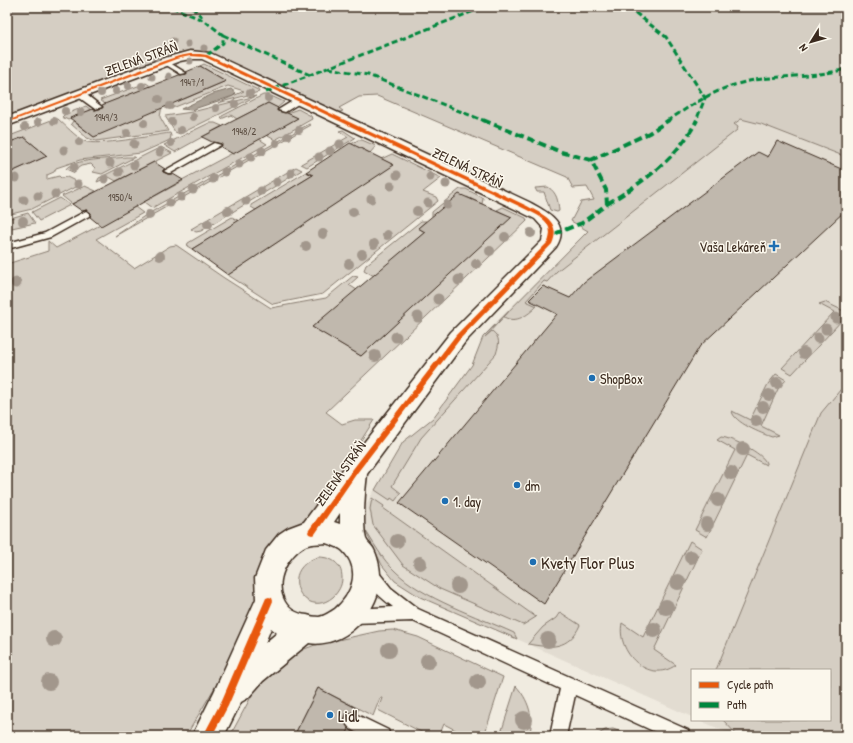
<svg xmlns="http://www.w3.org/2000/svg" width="853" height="743" font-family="'Patrick Hand',sans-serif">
	<rect width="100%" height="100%" fill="#f0ebe0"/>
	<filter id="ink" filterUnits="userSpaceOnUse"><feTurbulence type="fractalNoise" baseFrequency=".025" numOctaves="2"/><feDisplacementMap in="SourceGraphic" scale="8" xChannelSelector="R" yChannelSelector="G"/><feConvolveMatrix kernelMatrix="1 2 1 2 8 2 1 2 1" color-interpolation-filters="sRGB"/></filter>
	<g filter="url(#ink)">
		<path fill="#e2dcd1" d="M741 119 761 124 846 157V736H735L699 720H830V670H692V717L412 592 395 581 382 565 364 528 362 511 403 442 433 418 472 365 483 337 495 323 592 227Z"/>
		<path fill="#d5cec3" stroke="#887c70" d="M7 7H846V157L761 124 741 119 734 124 738 127 737 130 557 271 547 282 544 281 526 301 537 306C528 315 516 324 504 317L510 310 485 337 492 331C501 338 499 344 496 354L421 438 392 486 401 493 395 501 391 498 390 500 375 490 403 442 433 418 472 365 483 337 588 231 571 221 581 202 594 200 587 187 573 188 567 177 377 96 359 97 339 108 343 111 337 113 207 53 195 51 178 53 7 118Z
			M204 64 258 90 259 92 218 103 244 91 228 86 175 107 166 109 167 98 161 85 184 99 226 81 200 66Z
			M146 83C166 96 164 94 160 117L168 131 96 141 87 138 71 124 73 121 94 137 105 104 100 100Z
			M263 95H269L284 102 277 108 268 103 237 119 231 115 221 119 222 116Z
			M256 96 180 134 175 132 165 116 192 112Z
			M86 106 91 110 68 120 62 117 64 115Z
			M298 109 311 116 312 119 275 140 266 135 297 118 287 113Z
			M54 119H58C66 126 75 136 84 141 97 147 153 135 170 133L171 136 170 140 141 153 80 160 56 168 54 172 47 175V179L59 176 61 178 67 177 81 184 32 209 7 215V174L47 156 24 137 9 143 7 137Z
			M209 123H215L222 126 175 152 164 145Z
			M309 124 311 125 115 236 146 215Z
			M343 130 355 138 307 167 301 164 348 137 339 131Z
			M259 139 267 144 152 208 144 202 183 181 182 180Z
			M358 140H362L376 146 370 153 358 147 323 161Z
			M161 147 172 153 116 181 109 177 97 182 99 178Z
			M392 154 441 178 423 192 436 197 438 201 323 294 273 304 228 275 393 165 381 159Z
			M126 157H135L102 174 93 172 95 168 91 164 81 166 75 170V173L66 169C71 159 114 159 126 157Z
			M296 167 302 170 201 231 196 232 191 229Z
			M306 172 313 175 256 210 251 207V205Z
			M85 186 96 191 72 204 62 196Z
			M548 187C557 193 558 200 559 211L557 212 550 210 544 192H537L535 188Z
			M460 189H466L483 198 482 204 467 197 440 220 432 216V212Z
			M60 198 70 205 39 221 32 212Z
			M135 207 143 213 96 239 134 268 170 246 176 245 224 278 271 308 326 298 353 276 358 277 349 285 357 290 313 327 361 356 511 217 497 210 503 207 526 218 527 221 326 412 342 424 355 420H374L256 605 248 631 186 736H7V264L48 251V241L56 248Z
			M28 213 35 223 7 229V219Z
			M232 217 239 221 192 249 187 246 188 243Z
			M421 221H426L418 228 425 232 374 276 364 270 366 265Z
			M825 302 846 312V319L844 318 792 374 782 368 834 312 819 304Z
			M776 374 786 380 778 389 761 426 779 435 772 437C762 434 733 422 732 411L750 420 768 384Z
			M846 383V736H738L723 720H830V670H716L821 413Z
			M721 437C732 438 763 453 766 463V465L747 455 707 537 695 530 735 450 717 440Z
			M372 498 384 506 383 508 536 617 523 625 440 589 403 565 373 525 370 509Z
			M364 528C373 542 382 559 395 571 423 599 477 616 514 633L517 639 420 597 395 581 382 565Z
			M690 541 702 549 654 650 676 665C648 685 616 652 622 623L643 637Z
			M318 557C331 557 342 563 342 578 342 586 338 592 333 597 304 621 276 570 318 557Z
			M560 612 580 625C569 650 550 648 528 644L543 627 556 618Z
			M393 630 418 637 503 677 484 736H467L444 724 439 736H429L378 710 382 698H380L373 716 318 688 294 736H230L252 695 260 683 294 653 315 645 379 631Z
			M516 686C528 699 535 718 529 736H500Z
			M613 729 632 736H596L605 730Z"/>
		<path fill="#aca397" stroke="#7f7367" d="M231 89 236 93 233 96 191 110 181 109 213 94Z"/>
		<path fill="#c0b8ad" stroke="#3b2a1e" d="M200 66 226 81 94 137 70 118 93 109 95 110 102 108V105L179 75 186 74V72Z
			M268 103 278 108V111L287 113 298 118 233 154 221 147V144L212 142 202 137Z
			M24 137 47 156 7 174V143Z
			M777 141 846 171V210L700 346 544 604 399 503 557 314 529 300 543 286 570 298 584 282 758 152 768 157Z
			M350 143 394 165 228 275 192 249 313 175 306 172Z
			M154 162 165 169 163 170V172L168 174H173L183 180 101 226 90 217 91 213 87 210 82 211 72 204Z
			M459 194 512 217 361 356 312 327 425 232 418 228Z
			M318 688 358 709 357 713 353 712 346 715 344 722 349 729 346 736H294Z"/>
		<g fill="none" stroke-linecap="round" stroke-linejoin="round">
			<g stroke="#3b2a1e" stroke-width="3">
				<path id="service" d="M163 61H167L186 73 181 74 163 63Z
					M77 92H83L102 107 95 109 77 96Z
					M296 99 303 101 285 112 278 110Z
					M214 143 221 145 171 173H168L164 171Z
					M86 211 90 214 89 216 51 237 11 248 7 246 8 243 45 233Z
					M370 566 375 568 391 588 418 609 688 730 690 736H664L575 695 566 736H550L560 689 413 621 353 623 348 621 346 616 348 611 353 609 393 607C381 598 369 587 363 573L365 568Z
					M353 713 388 730 390 736C375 736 352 738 345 721L347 715Z"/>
			</g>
			<g stroke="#3b2a1e" stroke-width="3">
				<path id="minor" d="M190 51 210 53 529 202C547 212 571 223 556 247L465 342 367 474C365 489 362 525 366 539 367 542 371 545 373 548 377 555 380 567 380 575 382 611 344 649 309 643L263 681 248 698 241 702 224 736H192L214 692 256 599 255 578 266 550 279 534 288 528 304 522 347 464 451 332 542 241 544 229 535 219 517 210 202 59H190L180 61 7 126V117L161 59ZM340 513V524L334 522ZM326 543C331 545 339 547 343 551 361 569 353 594 335 609 330 612 325 616 319 617 315 617 310 616 307 615 296 614 287 608 283 598 275 579 288 556 305 546 311 543 320 544 326 543ZM271 628 277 633 265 643Z"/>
			</g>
			<use href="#service" fill="#fbf7ec" fill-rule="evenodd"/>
			<use href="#minor" fill="#fbf7ec" fill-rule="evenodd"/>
			<path stroke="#00873e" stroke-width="3" stroke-dasharray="6 3" stroke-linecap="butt" d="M172 7 205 21 223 35V43L206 56
				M192 7 202 17
				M628 7 666 37 705 98 696 121
				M223 35 310 75
				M328 68 368 75 485 121
				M266 92 484 7
				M667 121C697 102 719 86 755 80 785 75 816 77 846 69"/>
			<path stroke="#00873e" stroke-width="4" stroke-dasharray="8 4" stroke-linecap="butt" d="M483 120 561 152 591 160
				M607 204C643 182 677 159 697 120
				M554 234 582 223 607 204 606 190 591 160 649 133 669 120"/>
			<g stroke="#fbf7ec" stroke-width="2">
				<path id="cycleway" d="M190 54H200L207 55 525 205C542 214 562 221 552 244L460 339 357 473 315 534 312 535 309 534 308 532 309 530 353 469 456 335 548 242C556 221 537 215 521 207L205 57 190 56 176 59 7 123V121L164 61 179 56Z
					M269 597 272 598 273 601 228 706 212 736H203L222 700 266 598Z"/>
			</g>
			<use href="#cycleway" fill="#e8590c" fill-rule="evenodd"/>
		</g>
		<g fill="#a2978c">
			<circle cx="173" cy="41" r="3.5"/>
			<circle cx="188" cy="44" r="3.5"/>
			<circle cx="204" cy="48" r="3.5"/>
			<circle cx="156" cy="57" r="3.5"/>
			<circle cx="190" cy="61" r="3.5"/>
			<circle cx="169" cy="76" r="3.5"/>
			<circle cx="152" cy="77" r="3.5"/>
			<circle cx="128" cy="86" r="4"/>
			<circle cx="142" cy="86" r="4"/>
			<circle cx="116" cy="91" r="4"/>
			<circle cx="101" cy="93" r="4"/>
			<circle cx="250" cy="93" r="4"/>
			<circle cx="268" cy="98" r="4"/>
			<circle cx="159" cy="99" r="4"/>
			<circle cx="235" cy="104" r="4"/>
			<circle cx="170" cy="106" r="4"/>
			<circle cx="216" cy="108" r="4"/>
			<circle cx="65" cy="111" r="4"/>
			<circle cx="81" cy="112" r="4"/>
			<circle cx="193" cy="117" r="4"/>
			<circle cx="54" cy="121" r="4"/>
			<circle cx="38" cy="122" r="4"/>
			<circle cx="172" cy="122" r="4"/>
			<circle cx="144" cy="123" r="4"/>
			<circle cx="25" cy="127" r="4"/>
			<circle cx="181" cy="130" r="4"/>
			<circle cx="299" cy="130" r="4"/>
			<circle cx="127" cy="133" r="4"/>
			<circle cx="288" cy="136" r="4"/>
			<circle cx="79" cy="142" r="4"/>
			<circle cx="171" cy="143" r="4"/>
			<circle cx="276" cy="143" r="4"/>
			<circle cx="134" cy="144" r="4.5"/>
			<circle cx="340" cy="144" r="4.5"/>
			<circle cx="64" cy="150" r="4.5"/>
			<circle cx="262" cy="151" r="4.5"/>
			<circle cx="330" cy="151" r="4.5"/>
			<circle cx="160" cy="152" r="4.5"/>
			<circle cx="251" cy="157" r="4.5"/>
			<circle cx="319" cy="157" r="4.5"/>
			<circle cx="110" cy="163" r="4.5"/>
			<circle cx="239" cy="164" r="4.5"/>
			<circle cx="134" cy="165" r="4.5"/>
			<circle cx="74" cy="167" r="4.5"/>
			<circle cx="119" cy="172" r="4.5"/>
			<circle cx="225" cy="172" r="4.5"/>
			<circle cx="291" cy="173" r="4.5"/>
			<circle cx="397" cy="175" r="4.5"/>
			<circle cx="430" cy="177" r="4.5"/>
			<circle cx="16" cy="178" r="4.5"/>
			<circle cx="105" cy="179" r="4.5"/>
			<circle cx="213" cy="179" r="4.5"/>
			<circle cx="277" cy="182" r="4.5"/>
			<circle cx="78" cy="184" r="4.5"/>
			<circle cx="446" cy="184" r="4.5"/>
			<circle cx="391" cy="186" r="4.5"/>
			<circle cx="193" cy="190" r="4.5"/>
			<circle cx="261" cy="191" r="4.5"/>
			<circle cx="55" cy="194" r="4.5"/>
			<circle cx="38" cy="196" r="4.5"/>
			<circle cx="181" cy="197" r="4.5"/>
			<circle cx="371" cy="199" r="4.5"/>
			<circle cx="24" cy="200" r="4.5"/>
			<circle cx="246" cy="201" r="4.5"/>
			<circle cx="170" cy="203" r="4.5"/>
			<circle cx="428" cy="203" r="4.5"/>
			<circle cx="447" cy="205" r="4.5"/>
			<circle cx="228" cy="211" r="5"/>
			<circle cx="417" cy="211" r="5"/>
			<circle cx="353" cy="212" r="5"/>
			<circle cx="149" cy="215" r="5"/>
			<circle cx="23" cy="221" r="5"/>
			<circle cx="208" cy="224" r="5"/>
			<circle cx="531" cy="233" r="5"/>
			<circle cx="323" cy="234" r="5"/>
			<circle cx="387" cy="235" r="5"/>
			<circle cx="505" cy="237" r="5"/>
			<circle cx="374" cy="244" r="5"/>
			<circle cx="306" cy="246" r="5"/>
			<circle cx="490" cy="251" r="5"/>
			<circle cx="362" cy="254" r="5"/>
			<circle cx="160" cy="256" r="5"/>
			<circle cx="349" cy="264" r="5"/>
			<circle cx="476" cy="264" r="5"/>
			<circle cx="459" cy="280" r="5.5"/>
			<circle cx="16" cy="283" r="5.5"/>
			<circle cx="438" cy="299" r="5.5"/>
			<circle cx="418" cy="317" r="5.5"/>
			<circle cx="836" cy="318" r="5.5"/>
			<circle cx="826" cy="329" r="5.5"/>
			<circle cx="396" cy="337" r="5.5"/>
			<circle cx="818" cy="338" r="5.5"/>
			<circle cx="804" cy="353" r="6"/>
			<circle cx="375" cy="356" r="6"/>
			<circle cx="777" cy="383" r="6"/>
			<circle cx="769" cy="395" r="6"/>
			<circle cx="763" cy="407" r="6"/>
			<circle cx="756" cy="421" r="6"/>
			<circle cx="743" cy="449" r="7"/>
			<circle cx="731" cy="473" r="7"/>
			<circle cx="718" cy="500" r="7"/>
			<circle cx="707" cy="524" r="7"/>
			<circle cx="397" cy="541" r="7"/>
			<circle cx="691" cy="557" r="7"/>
			<circle cx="420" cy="563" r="7"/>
			<circle cx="678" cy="582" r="8"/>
			<circle cx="458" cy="586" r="8"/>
			<circle cx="666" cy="607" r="8"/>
			<circle cx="654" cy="630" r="8"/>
			<circle cx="54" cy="639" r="8"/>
			<circle cx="548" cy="640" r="8"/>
			<circle cx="389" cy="650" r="8"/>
			<circle cx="428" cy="661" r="8"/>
			<circle cx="49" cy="682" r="8"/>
			<circle cx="478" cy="682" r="8"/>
			<circle cx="524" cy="720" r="9"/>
		</g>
	</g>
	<g fill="#1f6fb2" stroke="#fbf7ec" stroke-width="1.5">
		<path d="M772 240h4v4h4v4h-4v4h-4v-4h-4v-4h4z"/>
		<circle cx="592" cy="378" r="4"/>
		<circle cx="517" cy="485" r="4"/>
		<circle cx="445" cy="501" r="4"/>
		<circle cx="533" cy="562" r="4"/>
		<circle cx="330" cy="715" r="4"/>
	</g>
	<g text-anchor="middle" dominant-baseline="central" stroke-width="3" stroke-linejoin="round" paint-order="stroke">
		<g font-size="10" fill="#5c4e42">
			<text x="192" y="82">1947/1</text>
			<text x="106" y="117">1949/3</text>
			<text x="244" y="131">1948/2</text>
			<text x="120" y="197">1950/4</text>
		</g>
		<g font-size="14" fill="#3b2a1e" stroke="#fbf7ec">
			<text transform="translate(141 58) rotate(-20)">ZELENÁ STRÁŇ</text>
			<text transform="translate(468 167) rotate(25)">ZELENÁ STRÁŇ</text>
			<text transform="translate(340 473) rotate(-54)">ZELENÁ STRÁŇ</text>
		</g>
		<g font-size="14" fill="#3b2a1e" stroke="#fbf7ec" text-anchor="start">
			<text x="766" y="246" text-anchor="end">Vaša Lekáreň</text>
			<text x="600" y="378">ShopBox</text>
			<text x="525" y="485">dm</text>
			<text x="453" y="501">1. day</text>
		</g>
		<g font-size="17" fill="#3b2a1e" stroke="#fbf7ec" text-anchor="start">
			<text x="541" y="562">Kvety Flor Plus</text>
			<text x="338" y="715">Lidl</text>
		</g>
	</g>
	<rect width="853" height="743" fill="none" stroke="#fbf7ec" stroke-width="24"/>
	<rect x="12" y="12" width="829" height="719" fill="none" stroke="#3b2a1e" stroke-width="1.5" filter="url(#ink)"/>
	<rect x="691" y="669" width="140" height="52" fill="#fbf7ec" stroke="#aea59a"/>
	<rect x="699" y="682" width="20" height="6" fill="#e8590c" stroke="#aea59a"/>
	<text x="727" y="689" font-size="12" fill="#3b2a1e">Cycle path</text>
	<rect x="699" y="702" width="20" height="6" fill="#00873e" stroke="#aea59a"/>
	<text x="727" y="709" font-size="12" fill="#3b2a1e">Path</text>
	<g transform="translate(811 42) rotate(233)" stroke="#fbf7ec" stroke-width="3" paint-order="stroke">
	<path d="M0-3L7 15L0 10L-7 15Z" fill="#3b2a1e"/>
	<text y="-6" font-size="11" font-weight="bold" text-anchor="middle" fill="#3b2a1e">N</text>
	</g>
</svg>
